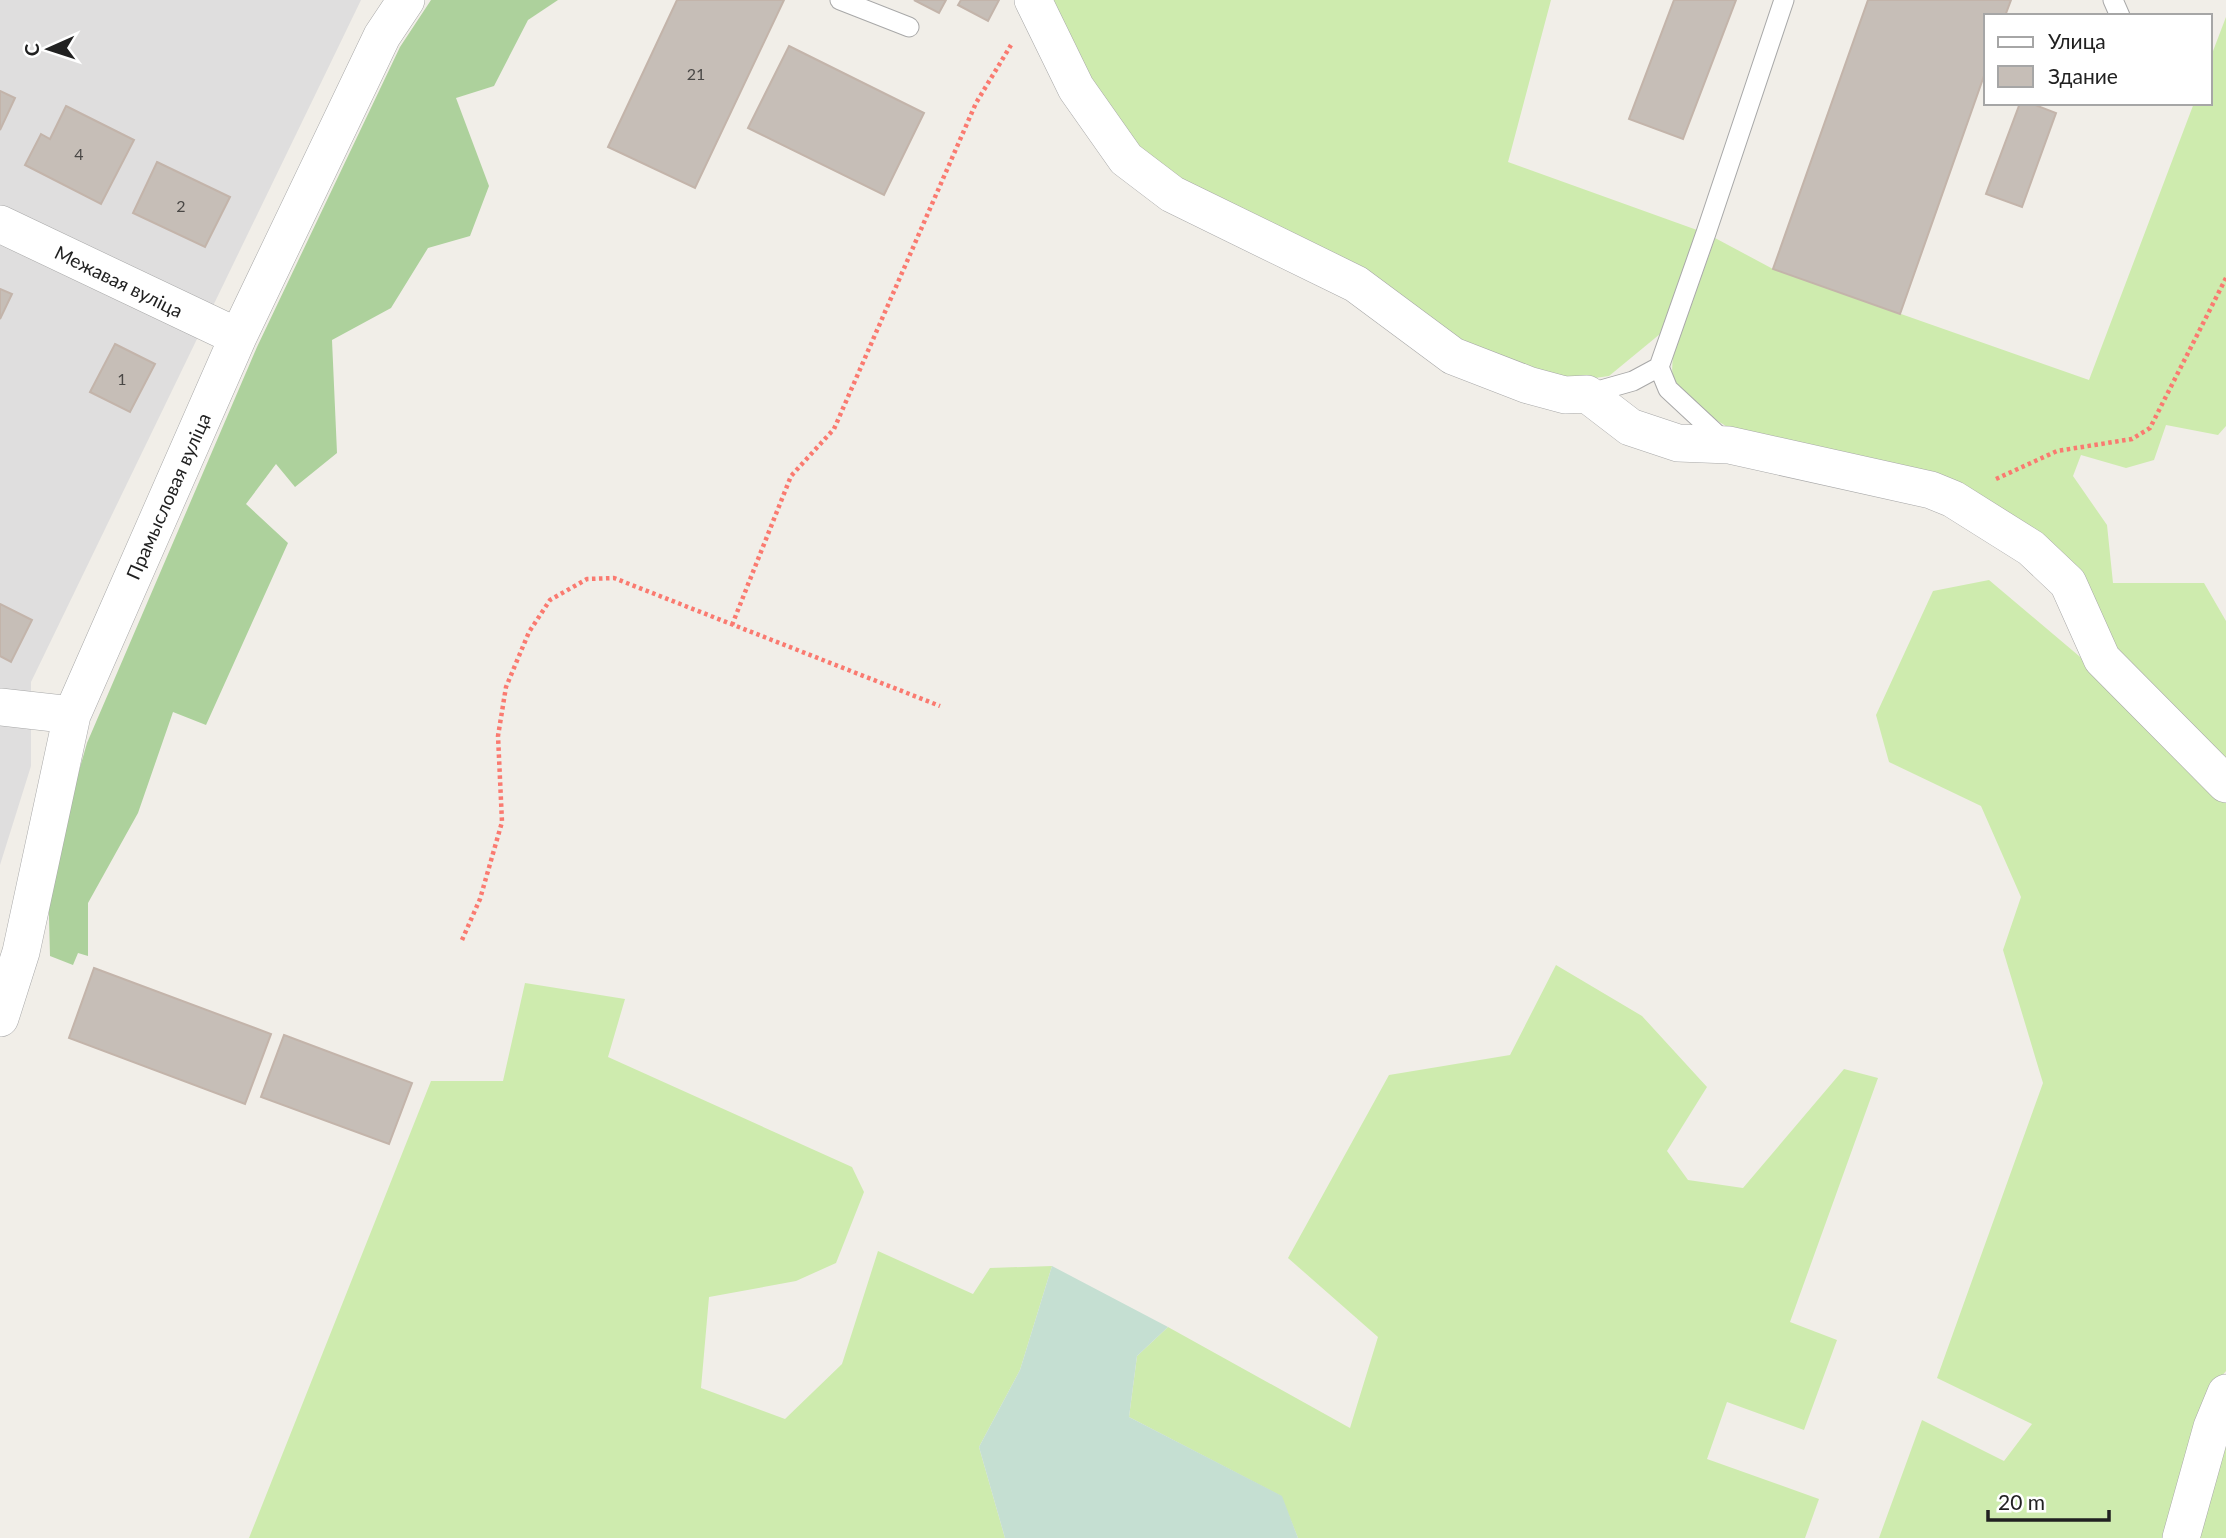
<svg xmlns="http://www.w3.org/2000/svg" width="2226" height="1538" font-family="Lato,sans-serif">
	<rect width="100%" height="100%" fill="#f1eee8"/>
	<path fill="#dfdede" d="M0 0H361L31 682V766L0 865Z"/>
	<path fill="#ceebae" d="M1052 0H1551L1508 162 1697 230 1660 334 1609 376 1567 382 1458 346 1135 155 1086 84Z
		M2226 17V426L2218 435 2166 425 2154 460 2126 468 2081 455 2073 476 2107 525 2113 583H2204L2226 621V770L2112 656 2034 539 1739 434C1721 423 1687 403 1676 385 1671 376 1672 367 1673 357L1715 238 1773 269 2089 380 2194 103H2210V59Z
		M1989 580 2092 667 2226 800V1371L2221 1377 2170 1538H1879L1922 1420 2004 1461 2032 1424 1937 1378 2043 1083 2003 950 2021 897 1981 806 1889 762 1876 715 1933 591Z
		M1556 965 1642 1016 1707 1087 1667 1151 1688 1180 1743 1188 1844 1069 1878 1078 1790 1322 1837 1340 1804 1430 1727 1402 1707 1459 1819 1499 1805 1538H1298L1281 1496 1129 1417 1137 1356 1168 1327 1350 1428 1378 1337 1288 1258 1389 1075 1510 1055Z
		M525 983 625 999 608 1057 852 1167 864 1192 836 1263 796 1281 709 1297 701 1388 785 1419 842 1364 878 1251 973 1294 990 1268 1052 1266 1020 1370 979 1447 1005 1538H249L431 1081H503Z
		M2226 1424V1538H2191Z"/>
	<path fill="#add19c" d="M431 0H558L528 20 494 86 456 98 489 186 470 236 428 248 391 308 332 340 337 453 295 487 276 464 246 504 288 543 206 725 173 712 138 813 88 903V956L78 953 73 965 50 956 48 879 87 743 257 347 400 47Z"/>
	<path fill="#c5dfd2" d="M1052 1266 1168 1327 1137 1356 1129 1417 1282 1496 1298 1538H1005L979 1447 1020 1370Z"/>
	<path fill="#c6beb7" stroke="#c3b4aa" stroke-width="2" d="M677 0H784L695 188 608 147Z
		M914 0H946L939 13Z
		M961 0H999L988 21 958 5Z
		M1674 0H1736L1683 139 1629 119Z
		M1868 0H2011L2005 16H1986V70L1900 314 1773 269Z
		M789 46 924 113 884 195 748 128Z
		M0 91 15 98 0 130Z
		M2020 103H2030L2056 113 2022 207 1986 194Z
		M66 106 134 140 101 204 25 165 41 134 50 139Z
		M157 162 230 197 205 247 133 213Z
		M0 289 12 294 0 319Z
		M115 344 155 364 130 412 90 392Z
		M0 604 32 620 11 662 0 656Z
		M94 968 271 1034 245 1104 69 1038Z
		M284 1035 412 1083 389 1144 261 1097Z"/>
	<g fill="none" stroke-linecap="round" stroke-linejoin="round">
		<g stroke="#a8a8a8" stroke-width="21">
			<path id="service" d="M840 0 909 27
				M2113 0 2120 16
				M1587 394 1633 381 1659 367
				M1725 442 1668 389 1659 367 1706 233 1784 0"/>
		</g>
		<g stroke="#a8a8a8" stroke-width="38">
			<path id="minor" d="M1033 0 1076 88 1126 159 1172 194 1356 284 1453 356 1528 385 1565 395 1587 394 1630 427 1678 443 1729 445 1931 490 1953 499 2031 548 2068 583 2102 659 2226 784
				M0 224 238 337
				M0 707 72 715
				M0 1018 21 952 72 715 238 337 382 36 406 0
				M2181 1538 2212 1427 2226 1393"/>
		</g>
		<path stroke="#fa7a70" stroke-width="4.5" stroke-dasharray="3.5 3.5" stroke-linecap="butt" d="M1996 479 2057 451 2132 439 2150 428 2226 278
			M732 625 791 476 834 429 976 103 1011 45
			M462 940 480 899 502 822 498 736 506 687 529 632 550 600 587 579 614 578 940 706"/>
		<use href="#service" stroke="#fff" stroke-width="19"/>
		<use href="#minor" stroke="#fff" stroke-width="37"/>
	</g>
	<g text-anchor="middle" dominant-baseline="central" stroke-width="5" stroke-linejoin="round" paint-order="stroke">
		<g font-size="16" fill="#4a4846">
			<text x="696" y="73">21</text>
			<text x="79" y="153">4</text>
			<text x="181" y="205">2</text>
			<text x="122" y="378">1</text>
		</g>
		<g font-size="19" fill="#212121" stroke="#fff">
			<text transform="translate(119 281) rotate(26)">Межавая вуліца</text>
			<text transform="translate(168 496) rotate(-66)">Прамысловая вуліца</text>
		</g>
	</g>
	<rect x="1984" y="14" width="228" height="91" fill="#ffffff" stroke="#a6a6a6" stroke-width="2"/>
	<rect x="1998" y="37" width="35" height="10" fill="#ffffff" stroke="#a6a6a6" stroke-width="2"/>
	<text x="2048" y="49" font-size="21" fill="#212121">Улица</text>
	<rect x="1998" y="66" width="35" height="21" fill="#c6beb7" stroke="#a6a6a6" stroke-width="2"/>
	<text x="2048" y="84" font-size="21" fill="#212121">Здание</text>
	<g transform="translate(49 49) rotate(267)" stroke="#ffffff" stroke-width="5" paint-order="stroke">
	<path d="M0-5L12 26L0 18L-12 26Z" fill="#212121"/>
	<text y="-10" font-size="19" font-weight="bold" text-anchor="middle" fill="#212121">С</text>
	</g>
	<path d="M1988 1510v10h121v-10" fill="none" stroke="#212121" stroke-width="3.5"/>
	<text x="1998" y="1510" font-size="21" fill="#212121" stroke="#ffffff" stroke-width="5" paint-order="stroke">20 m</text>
</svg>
